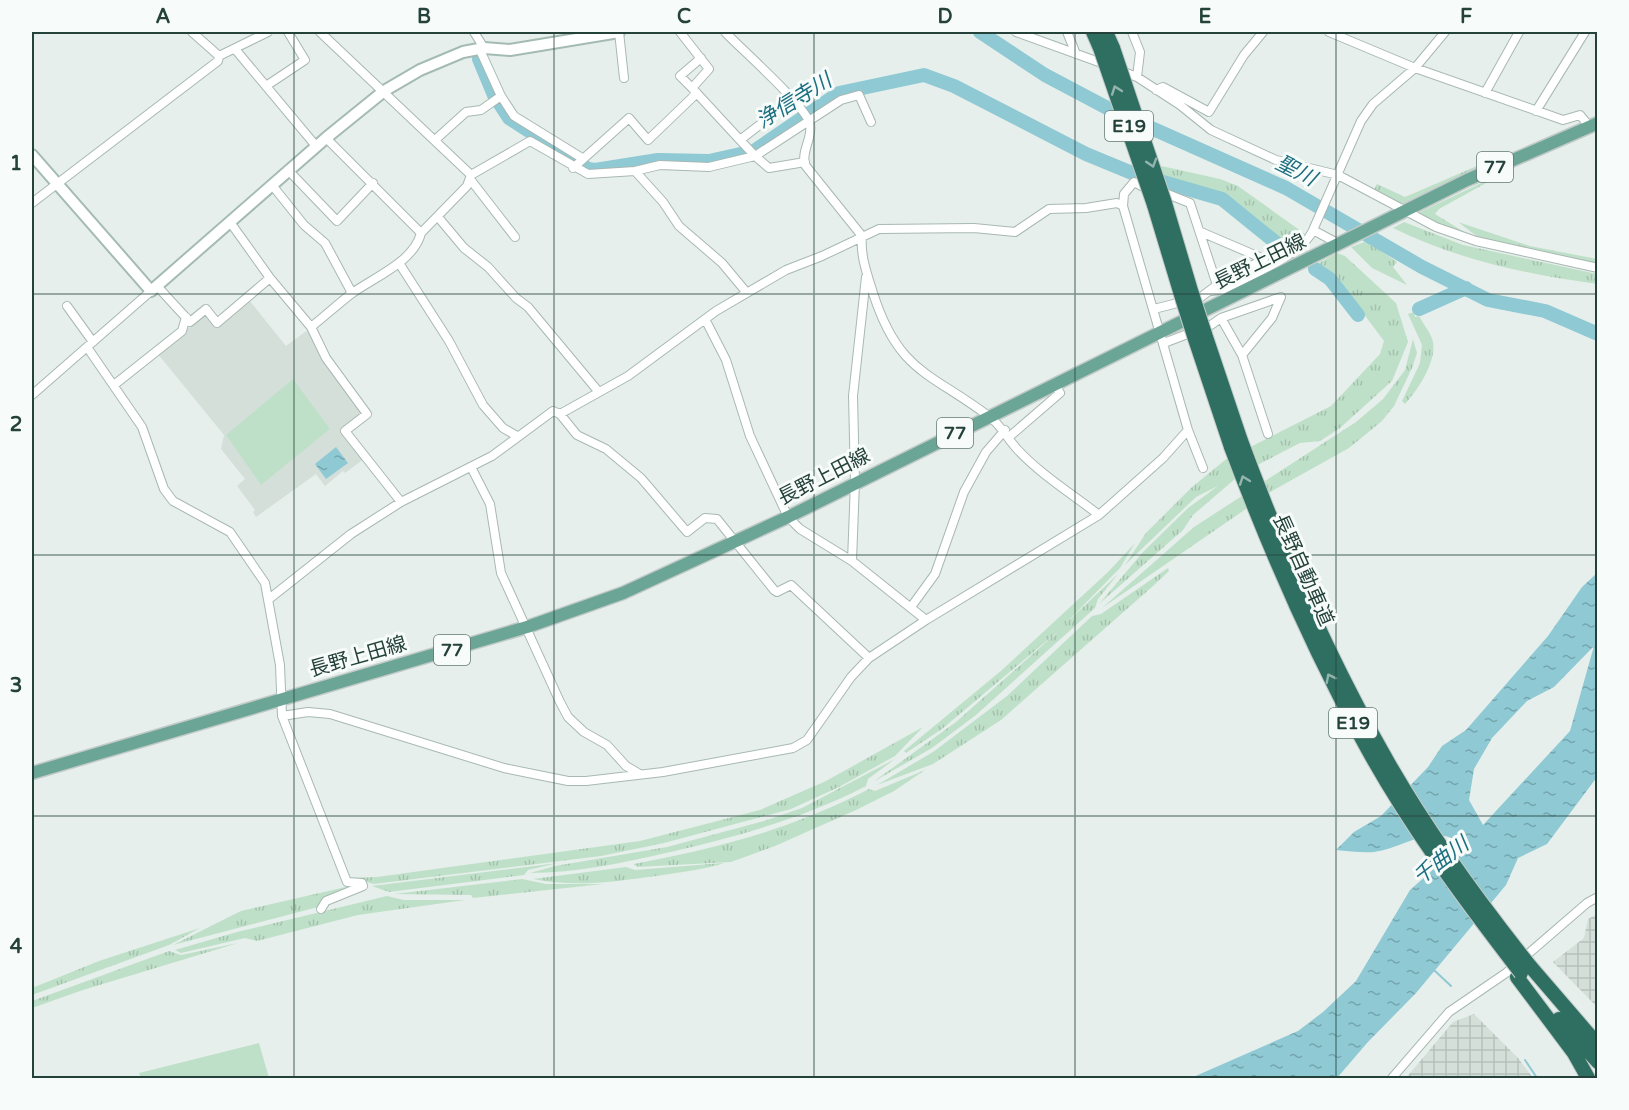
<svg xmlns="http://www.w3.org/2000/svg" width="1629" height="1110" font-family="'Varela Round','Noto Sans JP',sans-serif">
	<defs>
		<pattern id="industrial-grid" width="8" height="8" patternUnits="userSpaceOnUse" patternTransform="scale(1.5)"><rect width="8" height="8" fill="#d4dfda"/><path d="M0 4h8M4 0v8" fill="none" stroke="#b6c1bc"/></pattern>
		<pattern id="grass-tufts" width="24" height="20" patternUnits="userSpaceOnUse" patternTransform="scale(1.5)"><rect width="24" height="20" fill="#bfe0c8"/><path d="M3 7l-1-3M5 7V3M7 7l1-3M15 17l-1-3M17 17v-4M19 17l1-3" fill="none" stroke="#a4c1ad"/></pattern>
		<pattern id="water-ripples" width="26" height="14" patternUnits="userSpaceOnUse" patternTransform="scale(1.5)"><rect width="26" height="14" fill="#8ec9d4"/><path d="M2 4q2-2 4 0t4 0M15 11q2-2 4 0t4 0" fill="none" stroke="#74a5ad"/></pattern>
	</defs>
	<rect width="100%" height="100%" fill="#e6efeb"/>
	<path fill="#d4dfda" d="M249 300 286 346 309 329 364 413 342 431 364 459 345 473 343 471 325 486 316 474 256 517 253 512 255 510 237 486 245 479 221 449 224 435 157 353 205 315 217 327Z"/>
	<path fill="url(#industrial-grid)" d="M1597 914V1007L1553 962 1584 938 1588 919Z
		M1474 1014 1518 1058 1533 1078H1406L1453 1022Z"/>
	<path fill="url(#grass-tufts)" d="M1509 152 1402 204 1373 192 1377 184 1405 197Z
		M1157 165 1220 179 1238 186 1305 234 1296 247 1291 243 1289 248 1219 192 1162 178Z
		M1515 167 1439 209 1435 214 1469 235 1421 217 1420 212Z
		M1404 222 1463 245 1597 274V284C1529 275 1455 259 1393 228Z
		M1458 222 1530 246 1597 259V265L1478 237Z
		M1367 241 1397 262 1393 267 1407 285 1372 268 1351 247Z
		M1337 253 1345 256 1396 303 1408 342 1392 381 1340 428 1320 441 1300 443 1242 473 1193 515 1183 530 1099 604 1143 552 1188 508 1218 486 1196 497 1125 565 1146 533 1191 488 1225 460 1331 406 1380 354 1384 341 1339 281 1317 264Z
		M1414 312 1415 317 1419 316C1423 323 1428 330 1431 336 1441 356 1418 390 1405 404L1402 401 1420 363 1422 345 1408 314Z
		M1413 339 1417 353 1412 368 1394 406 1382 421 1349 448 1272 491 1102 608 1194 527 1356 422 1383 399 1405 370Z
		M1135 543 1120 568 1064 625 1118 574 1098 599 1095 608 976 715 932 748 873 782 956 722 1062 628 942 729 906 753 904 751 1002 670 1108 572Z
		M1168 568 1169 571 1153 586 1001 720 933 764 877 785 933 752 1007 696 1092 616 1101 614Z
		M923 727 895 756 839 787 791 809 664 843 601 856 374 884 350 878 377 877 640 841 760 810 826 781Z
		M895 759 868 779 866 786C802 819 736 837 666 853 622 863 576 873 530 873L555 866 667 847 764 821 802 808Z
		M925 770 894 791 856 810 775 846 731 862 637 867 634 864C722 847 789 830 869 789L875 791Z
		M558 863 528 870 524 875 389 892 372 886Z
		M723 863C719 868 623 881 607 882 583 884 557 884 533 879L626 867 635 870Z
		M522 879 546 884H603L473 898 471 895 394 894Z
		M359 884 325 899 318 907 173 945 241 911Z
		M387 896 404 900H465L358 915 257 941 245 938 181 953 175 950 237 932Z
		M200 928 169 945 32 995V988L99 961Z
		M238 943 83 990 32 1008V1001L169 951 181 955Z"/>
	<path fill="#bfe0c8" d="M293 379 330 429 261 485 226 435Z
		M259 1043 269 1078H141L139 1073Z"/>
	<path fill="url(#water-ripples)" fill-rule="evenodd" d="M336 447 348 463 326 479 315 464Z
		M1597 573V777L1547 844 1518 858 1506 885 1416 993 1367 1043 1337 1078H1191L1298 1031 1323 1012 1356 981 1410 890 1462 844C1433 822 1404 848 1374 852 1362 853 1348 851 1336 850L1354 832 1381 816 1428 767 1442 746 1466 730 1548 636 1582 587ZM1594 646 1570 731 1483 825 1469 800 1474 769 1492 738 1527 701 1554 687Z"/>
	<g fill="none" stroke-linecap="round" stroke-linejoin="round">
		<path stroke="#8ec9d4" stroke-width="2" d="M1434 970 1451 986
			M1525 1060 1537 1078"/>
		<path stroke="#8ec9d4" stroke-width="14" d="M980 32 1045 75 1113 111 1286 188 1422 267 1488 300 1545 311 1598 334
			M479 59 494 95 509 118 588 169 595 170 658 160 709 161 754 151 839 93 924 75 954 86 1086 154 1132 173 1222 199 1285 250
			M1315 269 1330 279 1358 315
			M1419 309 1466 288"/>
		<g stroke="#a8b8b2" stroke-width="10">
			<path id="street" d="M192 32 219 56
				M320 32 471 175
				M474 32 484 48
				M619 32 624 78
				M680 32 709 69 692 88 740 140 792 100
				M725 32C741 49 806 106 810 124 813 138 801 150 805 165L862 236C860 255 867 274 873 293 899 374 931 372 991 418 1002 427 1007 438 1017 449 1040 474 1072 494 1099 515
				M1016 32 1107 65
				M1067 32 1076 54
				M1132 32 1140 52 1137 77
				M1329 32 1415 68 1563 120 1580 115 1589 126
				M235 49 316 146
				M480 50 501 96 514 116 582 158
				M1121 71 1137 77 1180 105 1211 130 1276 160 1338 175 1436 227 1476 241 1598 268
				M266 86 305 60 288 32
				M692 88 680 76 701 58
				M1156 90 1163 87 1209 112 1244 55 1263 32
				M1485 93 1519 32
				M1536 111 1585 32
				M326 138 421 233
				M435 140 466 112 481 110 501 96
				M805 162 769 168 755 156 841 100 859 95 871 122
				M573 168 629 118 648 140 697 93
				M288 170 337 221 373 183
				M635 171 660 165 709 167 755 156 740 140
				M470 179 515 237
				M272 185 304 225 325 243 352 293
				M1149 190 1134 182 1124 194 1123 206 1188 430 1203 468
				M32 203 218 61 219 56 268 32
				M438 217 464 248 488 267 516 298 528 307 598 391
				M230 222 270 278 311 327 326 358 367 414 345 431 401 502
				M1201 232 1264 259 1217 285
				M1339 244 1313 230 1361 121 1373 104 1415 68 1445 32
				M399 263 449 341 483 405 503 428 517 436
				M157 286 190 322 206 309 217 323 270 278
				M1211 291 1222 290C1246 277 1303 255 1313 230
				M67 306 93 342
				M1154 309 1201 297 1217 285 1190 203 1160 191
				M1221 318 1281 297 1272 318 1242 355
				M705 319 726 360 750 436 788 517 800 529 852 561 926 620
				M311 327C325 316 338 304 351 294 374 277 414 262 421 233L467 186 471 175 530 141 588 174 635 171 663 202 679 226 722 263 747 293
				M1164 343 1211 325 1221 318 1242 355 1268 434
				M87 347 142 427 164 489 173 501 230 532 265 583 280 665 282 716 347 882 362 883 363 886 326 901 321 909
				M114 385 182 331 186 317
				M32 395 151 291
				M560 414 628 376 716 311 786 270 822 256 879 229 974 228 1015 232 1049 209 1086 208 1117 203 1123 206
				M1009 437 1060 393 1054 384
				M471 467 490 504 501 573 560 702 568 717 584 732 607 745 626 766 638 773
				M852 561 855 482 853 396 866 277
				M269 599 351 534 401 502 492 456 553 411 560 414 577 435 606 449 641 478 687 532 705 518 717 519 774 590 777 592 791 585 869 658
				M911 607 935 574 964 492 986 452 1005 430
				M282 716 308 712 330 714 504 768 568 781H586L663 772 793 748 807 740 851 677 869 658 926 620 1099 515 1163 458 1188 430
				M1392 1078 1449 1012 1506 973 1587 903 1598 897"/>
		</g>
		<g stroke="#a4bbb3" stroke-width="14">
			<path id="secondary" d="M32 155 151 291 326 138 384 91 420 70 463 52 484 48 510 50 619 32"/>
		</g>
		<g stroke="#c2cac8" stroke-width="15">
			<path id="primary" d="M32 773 527 627 623 593 788 517 1467 180 1598 123"/>
		</g>
		<g stroke="#c2cac8" stroke-width="16">
			<path id="highway" d="M1093 32 1100 48
				M1106 32 1113 48
				M1165 203 1192 294
				M1154 205 1182 298
				M1205 334 1241 441
				M1194 336 1231 447
				M1530 966 1598 1045
				M1517 977 1574 1053 1588 1078
				M1559 1019 1598 1062"/>
		</g>
		<use href="#street" stroke="#fff" stroke-width="8"/>
		<use href="#secondary" stroke="#fff" stroke-width="10"/>
		<use href="#primary" stroke="#6aa596" stroke-width="12"/>
		<use href="#highway" stroke="#2f6f62" stroke-width="14"/>
		<g stroke="#5f7d75" stroke-width="4.5">
			<path id="rail" d="M1596 1078 1598 1076"/>
		</g>
		<use href="#rail" stroke="#f7fbf9" stroke-width="2" stroke-dasharray="7" stroke-linecap="butt"/>
		<g stroke="#c2cac8" stroke-width="16" stroke-linecap="butt">
			<path id="highway-bridge" d="M1100 48 1154 205
				M1113 48 1165 203
				M1192 294 1205 334
				M1182 298 1194 336
				M1241 441C1282 552 1330 661 1389 764 1430 835 1479 902 1530 966
				M1231 447C1268 546 1310 643 1361 737 1406 821 1463 898 1521 973"/>
		</g>
		<use href="#highway-bridge" stroke="#2f6f62" stroke-width="14"/>
	</g>
	<defs><path id="oneway-chevron" d="M-2-3.5L2.5 0L-2 3.5" fill="none" stroke-width="1.6" stroke-linecap="round" stroke-linejoin="round" transform="scale(1.5)"/></defs>
	<g stroke="#93b5ae">
		<use href="#oneway-chevron" transform="translate(1116 90) rotate(-110)"/>
		<use href="#oneway-chevron" transform="translate(1152 163) rotate(73)"/>
		<use href="#oneway-chevron" transform="translate(1244 480) rotate(-110)"/>
		<use href="#oneway-chevron" transform="translate(1330 678) rotate(-117)"/>
	</g>
	<path fill="none" stroke="#24423a" stroke-width="1.5" stroke-opacity="0.55" d="M294 32V1078M554 32V1078M814 32V1078M1075 32V1078M1336 32V1078M32 294H1598M32 555H1598M32 816H1598"/>
	<g text-anchor="middle" dominant-baseline="central" stroke-width="6" stroke-linejoin="round" paint-order="stroke">
		<g fill="#f7fbf9" stroke="#637a73" stroke-width="1.5">
			<rect x="1105" y="111" width="48" height="30" rx="4.5"/>
			<rect x="1477" y="152" width="36" height="30" rx="4.5"/>
			<rect x="937" y="418" width="36" height="30" rx="4.5"/>
			<rect x="434" y="635" width="36" height="30" rx="4.5"/>
			<rect x="1329" y="708" width="48" height="30" rx="4.5"/>
		</g>
		<g font-size="18" font-weight="bold" fill="#24423a">
			<text x="1129" y="126">E19</text>
			<text x="1495" y="167">77</text>
			<text x="955" y="433">77</text>
			<text x="452" y="650">77</text>
			<text x="1353" y="723">E19</text>
		</g>
		<g font-size="20" fill="#24423a" stroke="#f7fbf9">
			<text transform="translate(1260 262) rotate(-26)">長野上田線</text>
			<text transform="translate(824 477) rotate(-27)">長野上田線</text>
			<text transform="translate(1303 570) rotate(66)">長野自動車道</text>
			<text transform="translate(358 657) rotate(-16)">長野上田線</text>
		</g>
		<g font-size="21" font-style="italic" fill="#1c6f80" stroke="#f7fbf9">
			<text transform="translate(794 101) rotate(-32)">浄信寺川</text>
			<text transform="translate(1296 171) rotate(27)">聖川</text>
			<text transform="translate(1441 861) rotate(-37)">千曲川</text>
		</g>
	</g>
	<rect width="1629" height="1110" fill="none" stroke="#f7fbf9" stroke-width="66"/>
	<rect x="33" y="33" width="1563" height="1044" fill="none" stroke="#24423a" stroke-width="2"/>
	<g font-size="20" text-anchor="middle" font-weight="bold" fill="#24423a">
		<text x="163" y="23">A</text>
		<text x="424" y="23">B</text>
		<text x="684" y="23">C</text>
		<text x="945" y="23">D</text>
		<text x="1205" y="23">E</text>
		<text x="1466" y="23">F</text>
		<text x="16" y="170">1</text>
		<text x="16" y="431">2</text>
		<text x="16" y="692">3</text>
		<text x="16" y="953">4</text>
	</g>
</svg>
